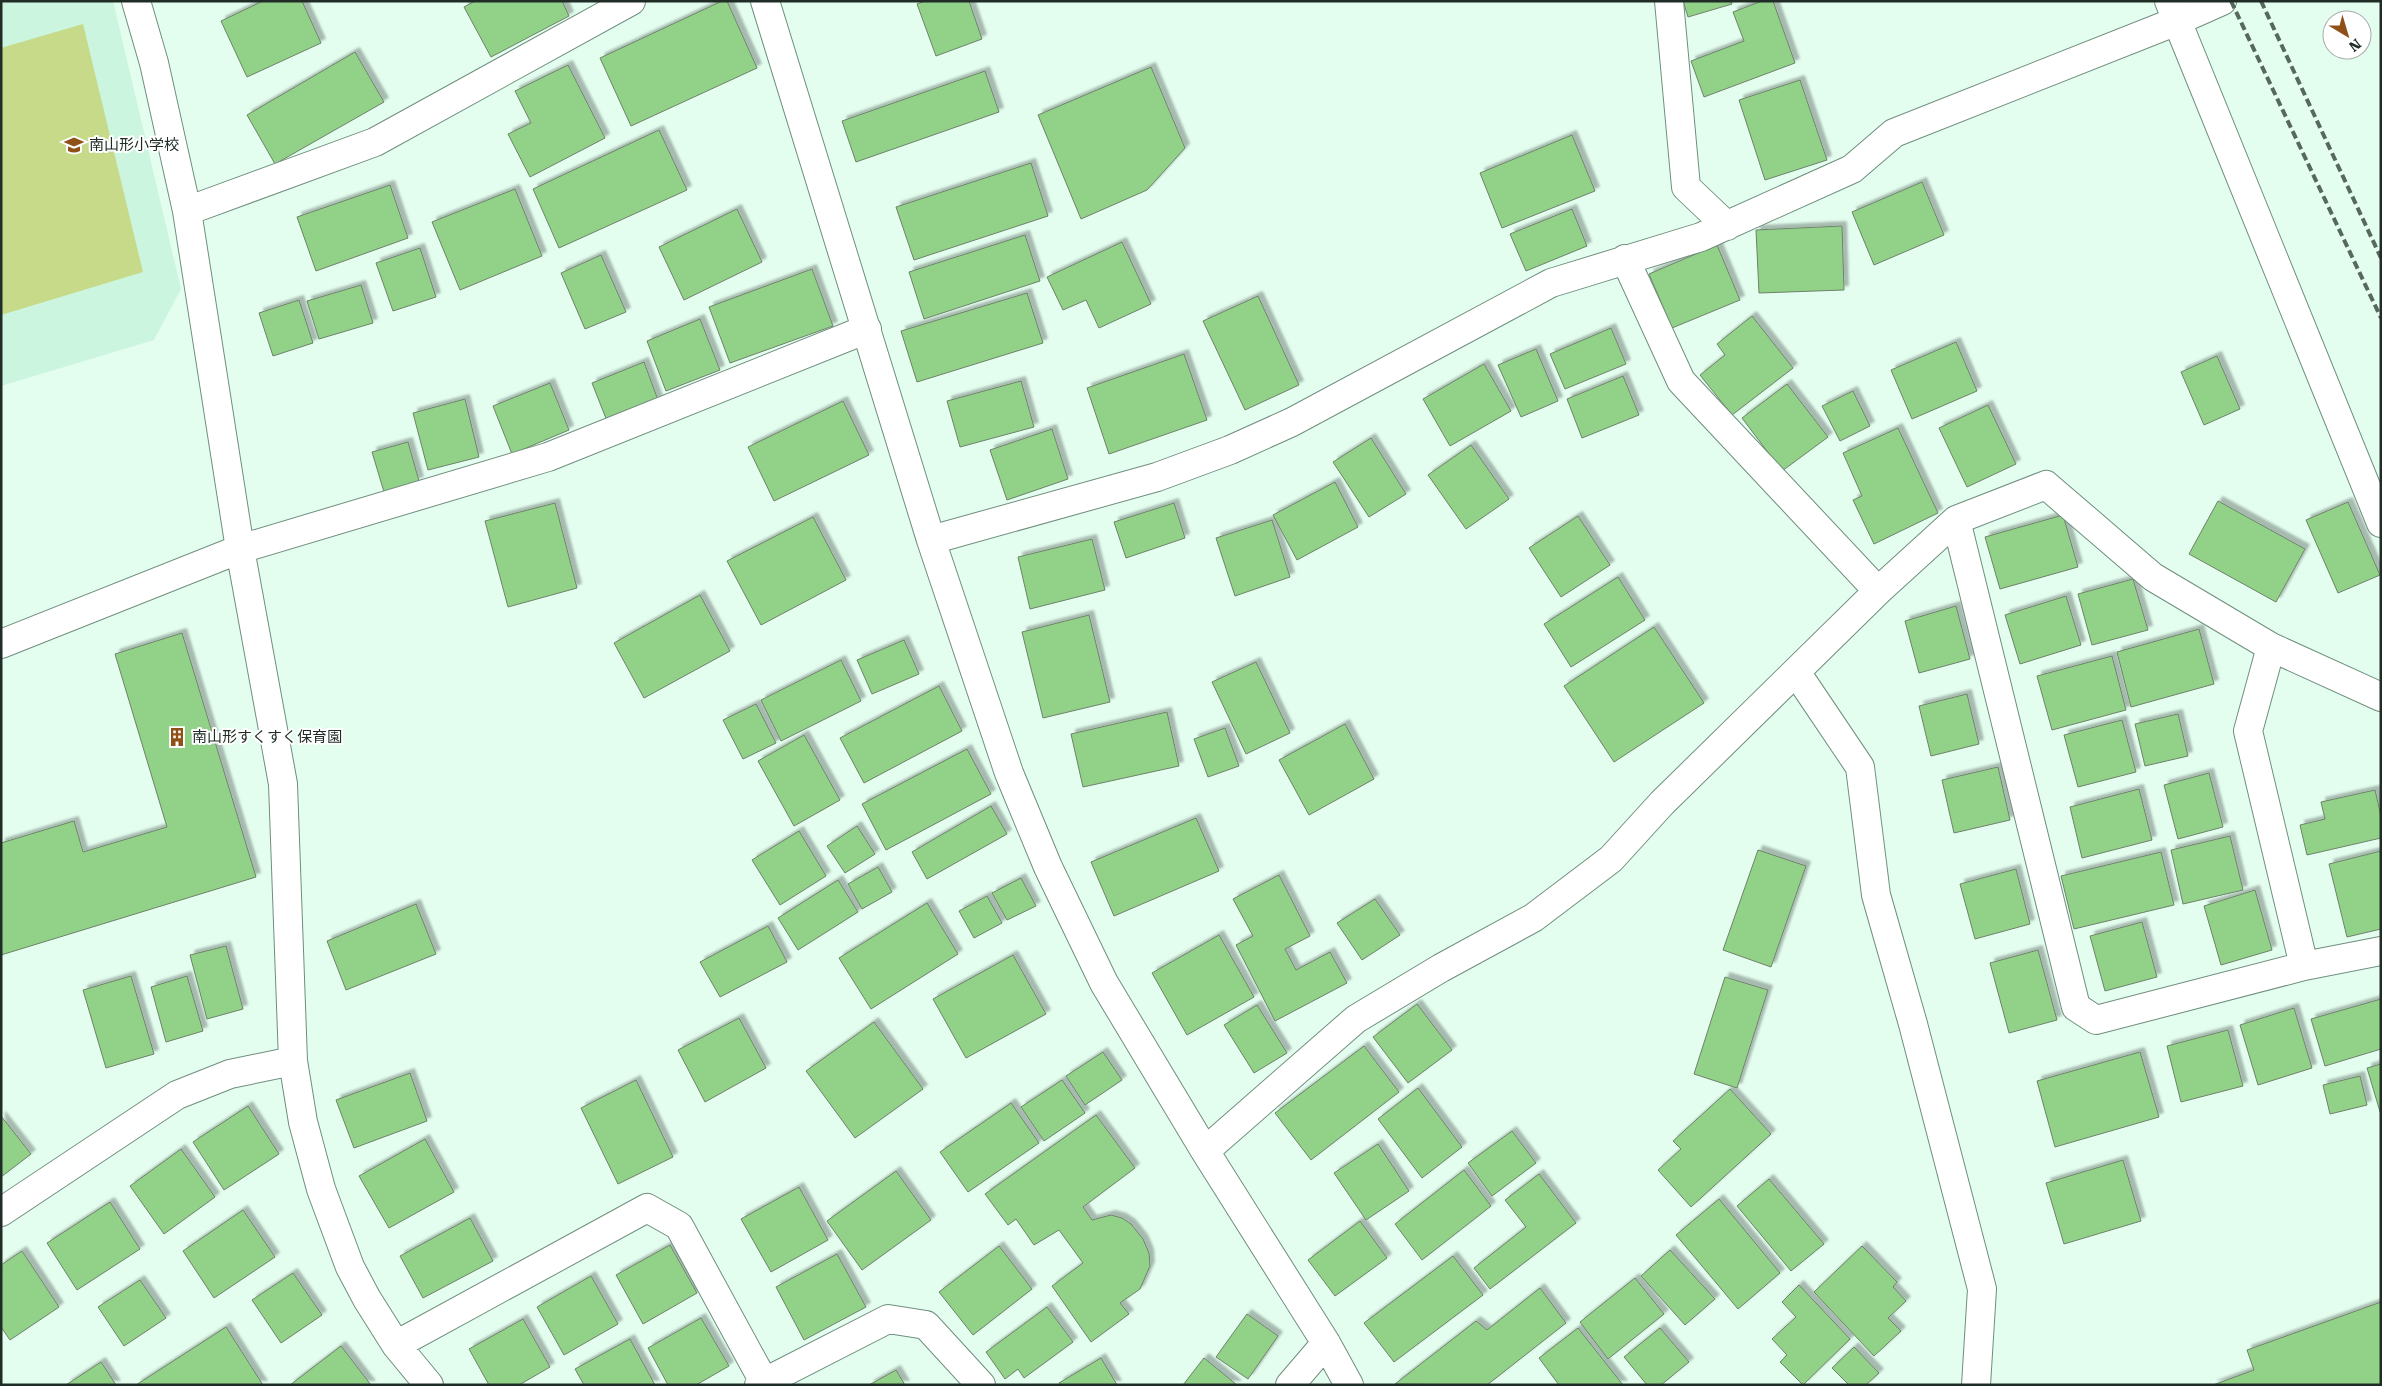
<svg xmlns="http://www.w3.org/2000/svg" width="2382" height="1386" font-family="'Roboto Serif','Noto Sans JP',serif">
	<defs>
		<filter id="shadow"><feDropShadow dx="4.5" dy="-4.5" stdDeviation="1" flood-color="#0004"/></filter>
	</defs>
	<rect width="100%" height="100%" fill="#e3feef"/>
	<path fill="#cbf5df" d="M1 1H113L181 289 154 340 1 386Z"/>
	<path fill="#c6da8a" d="M83 24 143 272 1 315V48Z"/>
	<path fill="#92d188" stroke="#6e826a" filter="url(#shadow)" d="M263 1H302L321 43 247 77 221 21Z
		M475 1H562L569 16 491 57 464 7Z
		M722 1H727L757 68 631 126 600 58Z
		M925 1H969L982 39 936 56 917 4Z
		M1683 1H1731L1732 4 1688 17Z
		M1762 1H1773L1795 63 1704 97 1691 61 1744 41 1733 12Z
		M355 52 384 102 275 164 247 115Z
		M568 65 605 138 530 177 508 134 531 123 515 91Z
		M1151 67 1185 148 1147 190 1081 219 1038 115Z
		M985 71 999 112 856 162 842 121Z
		M1800 80 1827 160 1765 180 1739 100Z
		M659 130 687 190 559 248 533 189Z
		M1572 135 1595 191 1502 228 1480 173Z
		M1031 163 1048 216 914 260 896 207Z
		M1922 182 1944 235 1874 265 1852 212Z
		M390 185 408 238 316 271 297 217Z
		M515 189 542 256 460 290 432 222Z
		M737 209 762 262 684 300 659 247Z
		M1572 209 1587 246 1526 271 1510 234Z
		M1842 226 1844 290 1759 293 1756 230Z
		M1025 235 1040 281 924 319 909 272Z
		M1122 242 1151 304 1099 328 1086 300 1063 310 1047 277Z
		M1717 245 1740 300 1672 328 1649 274Z
		M420 248 436 297 393 311 376 263Z
		M601 255 626 312 585 329 561 273Z
		M812 269 833 326 730 363 709 307Z
		M361 285 373 323 319 339 307 301Z
		M1027 293 1043 343 917 382 901 331Z
		M1258 296 1299 385 1245 410 1203 321Z
		M299 300 313 343 273 356 259 313Z
		M1752 316 1793 368 1732 415 1700 375 1725 355 1717 344Z
		M700 319 720 370 666 391 647 341Z
		M1611 328 1626 364 1565 389 1550 354Z
		M1956 342 1977 391 1912 419 1891 370Z
		M1536 349 1558 401 1521 417 1498 365Z
		M1184 354 1207 420 1109 454 1087 388Z
		M2217 356 2240 409 2204 425 2181 372Z
		M644 362 658 400 607 421 592 383Z
		M1484 364 1511 411 1450 446 1423 399Z
		M1623 376 1639 415 1582 438 1567 399Z
		M1021 381 1034 427 960 447 947 401Z
		M550 383 569 430 512 454 493 406Z
		M1787 384 1828 437 1782 471 1742 418Z
		M1853 391 1870 426 1840 441 1822 406Z
		M465 399 479 457 428 470 413 413Z
		M843 401 869 455 774 501 748 447Z
		M1988 405 2016 464 1967 487 1939 428Z
		M1898 428 1938 513 1874 544 1853 500 1862 496 1843 453Z
		M1052 429 1068 479 1007 500 990 450Z
		M1371 438 1406 494 1369 517 1333 462Z
		M408 442 419 481 384 492 372 452Z
		M1471 445 1509 499 1466 529 1428 475Z
		M1335 482 1358 527 1297 560 1273 515Z
		M2218 501 2305 549 2276 602 2189 554Z
		M2348 502 2380 575 2338 593 2306 520Z
		M555 503 577 588 508 607 485 521Z
		M1174 503 1185 538 1126 558 1114 522Z
		M2063 515 2078 567 2000 589 1985 537Z
		M1578 516 1610 565 1561 597 1529 548Z
		M813 517 846 580 761 625 727 561Z
		M1272 520 1290 577 1235 596 1216 538Z
		M1092 539 1105 590 1030 609 1018 557Z
		M1618 577 1645 620 1571 667 1544 624Z
		M2133 579 2148 630 2092 645 2078 594Z
		M700 595 730 651 644 698 614 643Z
		M2066 596 2081 645 2020 664 2005 615Z
		M1956 606 1970 659 1919 673 1905 621Z
		M1089 615 1110 702 1043 718 1022 632Z
		M1654 627 1704 703 1614 762 1564 686Z
		M2199 629 2214 684 2131 707 2117 652Z
		M182 633 256 877 1 955V843L74 821 83 852 167 827 115 654Z
		M904 640 919 674 872 694 857 660Z
		M2112 656 2126 710 2052 730 2037 676Z
		M841 660 861 701 781 741 761 700Z
		M1256 662 1290 733 1246 754 1212 682Z
		M939 686 962 731 864 783 840 738Z
		M1967 694 1979 744 1931 756 1919 706Z
		M756 704 776 743 743 759 723 720Z
		M1167 712 1179 766 1083 787 1071 734Z
		M2178 714 2188 756 2145 766 2135 724Z
		M2122 720 2136 772 2078 787 2064 735Z
		M1345 724 1374 779 1309 815 1279 760Z
		M1225 728 1239 766 1208 777 1194 739Z
		M804 735 840 800 794 826 758 761Z
		M967 749 991 794 886 850 862 804Z
		M1998 767 2010 820 1954 833 1942 780Z
		M2209 773 2223 827 2178 839 2164 785Z
		M2139 789 2152 840 2082 858 2070 807Z
		M2375 790 2381 816V838L2307 855 2300 825 2325 819 2321 802Z
		M991 806 1007 834 927 879 912 852Z
		M1196 818 1219 871 1114 916 1091 862Z
		M857 826 875 854 845 873 827 846Z
		M799 831 826 876 780 905 752 860Z
		M2230 836 2243 890 2183 904 2171 850Z
		M1758 850 1806 866 1771 967 1723 950Z
		M2381 851V929L2347 937 2329 864Z
		M2161 852 2174 905 2074 929 2061 876Z
		M878 867 892 892 862 909 848 884Z
		M2016 869 2030 924 1975 939 1960 884Z
		M1279 875 1310 936 1285 949 1296 970 1330 952 1347 983 1275 1021 1236 945 1253 936 1233 899Z
		M1021 878 1036 906 1007 920 992 893Z
		M838 880 858 912 798 950 778 918Z
		M2255 890 2272 950 2221 965 2204 906Z
		M987 896 1002 923 974 938 959 911Z
		M1375 899 1400 935 1362 960 1337 923Z
		M927 903 958 954 871 1009 839 958Z
		M416 904 436 954 346 990 327 941Z
		M2142 922 2157 977 2105 991 2090 936Z
		M768 926 787 962 720 997 700 962Z
		M1219 935 1254 997 1187 1035 1152 973Z
		M226 946 243 1009 207 1019 190 955Z
		M2038 950 2057 1020 2009 1033 1990 963Z
		M1013 955 1046 1014 966 1058 933 999Z
		M131 976 154 1054 106 1068 83 990Z
		M187 976 203 1031 166 1042 151 987Z
		M1725 977 1768 990 1737 1088 1694 1074Z
		M2381 999V1049L2325 1066 2311 1019Z
		M1417 1004 1452 1050 1408 1083 1373 1037Z
		M1257 1005 1287 1053 1254 1073 1224 1025Z
		M2294 1008 2312 1068 2258 1085 2240 1025Z
		M739 1018 766 1068 705 1102 678 1050Z
		M874 1022 923 1089 855 1138 806 1071Z
		M2228 1030 2243 1086 2181 1102 2167 1046Z
		M1364 1046 1399 1092 1311 1160 1275 1113Z
		M1103 1052 1122 1080 1085 1105 1066 1076Z
		M2140 1052 2159 1117 2055 1147 2037 1081Z
		M2381 1064V1115L2367 1068Z
		M410 1073 427 1121 354 1148 336 1100Z
		M2360 1076 2367 1105 2330 1114 2323 1085Z
		M636 1080 673 1157 618 1184 581 1108Z
		M1062 1080 1085 1113 1044 1141 1021 1107Z
		M1418 1088 1462 1147 1422 1178 1378 1119Z
		M1730 1089 1771 1134 1691 1207 1658 1170 1681 1149 1673 1141Z
		M1011 1103 1039 1143 968 1192 940 1152Z
		M248 1106 279 1154 224 1190 193 1142Z
		M1096 1115 1135 1168 1083 1207 1092 1220 1111 1215 1122 1218 1131 1224 1143 1239 1149 1253 1150 1266 1140 1289 1120 1303 1129 1314 1091 1342 1052 1286 1083 1263 1059 1230 1034 1245 1016 1219 1008 1225 985 1194Z
		M1 1116 31 1154 1 1177Z
		M1512 1131 1536 1163 1492 1196 1468 1163Z
		M425 1139 454 1192 389 1228 359 1176Z
		M1378 1144 1409 1191 1366 1220 1334 1173Z
		M181 1149 215 1197 164 1234 130 1186Z
		M2123 1160 2141 1221 2064 1244 2046 1183Z
		M1464 1170 1491 1206 1422 1260 1395 1224Z
		M896 1171 931 1220 862 1270 827 1221Z
		M1539 1174 1576 1223 1490 1289 1474 1268 1526 1227 1505 1200Z
		M1769 1179 1824 1244 1791 1271 1737 1206Z
		M799 1187 828 1240 771 1272 741 1219Z
		M1719 1199 1780 1273 1738 1309 1676 1235Z
		M110 1202 140 1249 77 1290 47 1243Z
		M243 1210 275 1257 214 1298 183 1251Z
		M470 1218 493 1261 423 1298 400 1256Z
		M1360 1221 1387 1258 1335 1296 1308 1260Z
		M670 1245 697 1293 643 1324 616 1275Z
		M999 1246 1032 1289 973 1335 939 1292Z
		M1862 1246 1897 1282 1893 1287 1906 1301 1888 1318 1901 1331 1874 1356 1814 1292Z
		M1670 1250 1715 1299 1685 1325 1641 1276Z
		M22 1251 59 1307 10 1340 1 1327V1265Z
		M837 1254 866 1307 804 1340 776 1287Z
		M1453 1256 1483 1295 1394 1362 1364 1323Z
		M293 1273 322 1315 281 1343 252 1300Z
		M591 1276 618 1324 564 1355 537 1307Z
		M1635 1278 1664 1314 1608 1359 1580 1322Z
		M140 1280 166 1318 124 1346 98 1307Z
		M1799 1285 1850 1339 1803 1385 1780 1362 1787 1355 1772 1339 1796 1317 1782 1302Z
		M1540 1288 1566 1323 1487 1385 1395 1384 1476 1321 1487 1330Z
		M2381 1302V1385H2213L2254 1370 2247 1350Z
		M1047 1307 1073 1342 1024 1378 1018 1369 1005 1379 986 1352Z
		M1247 1314 1278 1336 1248 1379 1216 1357Z
		M701 1318 729 1366 696 1385H668L648 1348Z
		M523 1319 550 1367 519 1385H489L469 1349Z
		M226 1327 263 1385H136Z
		M1578 1328 1623 1385H1559L1539 1358Z
		M1660 1328 1689 1362 1661 1385H1647L1624 1357Z
		M630 1339 655 1385H584L575 1369Z
		M341 1346 371 1385H290Z
		M1854 1347 1879 1373 1866 1385H1849L1832 1368Z
		M1101 1358 1117 1385H1060L1059 1383Z
		M1204 1358 1237 1385H1183Z
		M101 1362 116 1385H66Z
		M896 1370 905 1385H869Z"/>
	<g fill="none" stroke-linecap="round" stroke-linejoin="round">
		<g stroke="#708e7e" stroke-width="30">
			<path id="minor" d="M136 1 154 63 187 211 240 549 283 784 293 1061 303 1122 321 1189 350 1267 367 1299 396 1345 429 1385
				M765 1 931 540 1009 773 1048 867 1104 983 1205 1151 1326 1343 1349 1385
				M1669 1 1686 187 1727 226
				M2169 1 2381 523
				M187 211 375 142 631 1
				M1625 259 1681 381 1878 591 1956 520 2046 485 2153 577 2271 647 2381 697
				M1956 520 2076 1007 2096 1020 2304 966 2381 951
				M931 540 1157 477 1230 450 1292 422 1551 283 1701 237 1852 169 1894 133 2177 21 2222 1
				M1 644 240 549 548 457 867 329
				M2271 647 2248 731 2304 966
				M1796 672 1860 767 1876 895 1913 1024 1982 1289 1976 1385
				M1205 1151 1356 1019 1441 968 1533 918 1611 859 1662 803 1878 591
				M1 1212 177 1095 230 1074 293 1061
				M396 1345 647 1208 679 1226 764 1382
				M759 1385 888 1319 926 1325 981 1385
				M1290 1385 1326 1343"/>
		</g>
		<use href="#minor" stroke="#fff" stroke-width="28"/>
		<path stroke="#57685f" stroke-width="4" stroke-dasharray="8 4" stroke-linecap="butt" d="M2231 1 2381 318
			M2261 1 2381 258"/>
	</g>
	<defs>
		<g id="school-bare" transform="scale(1.5)"><path d="M0-5L7-2L0 1L-7-2ZM-4 1L0 2.5L4 1V4Q0 6-4 4Z" fill="#905119" stroke="#fff" stroke-width="2.5" paint-order="stroke"/></g>
		<g id="building-bare" transform="scale(1.5)"><path d="M-4-6H4V6H1V3H-1V6H-4ZM-2.5-4.3h1.7v1.8h-1.7ZM.8-4.3h1.7v1.8H.8ZM-2.5-1h1.7V.8h-1.7ZM.8-1h1.7V.8H.8Z" fill="#905119" stroke="#fff" stroke-width="2.5" paint-order="stroke"/></g>
	</defs>
	<g fill-rule="evenodd">
		<use href="#school-bare" x="74" y="145"/>
		<use href="#building-bare" x="177" y="737"/>
	</g>
	<g text-anchor="middle" dominant-baseline="central" stroke-width="4" stroke-linejoin="round" paint-order="stroke">
		<g font-size="15" fill="#202d26" stroke="#fff" text-anchor="start">
			<text x="89" y="145">南山形小学校</text>
			<text x="192" y="737">南山形すくすく保育園</text>
		</g>
	</g>
	<rect width="2382" height="1386" fill="none" stroke="#202d26" stroke-width="5"/>
	<g transform="translate(2347 35) rotate(142)"><circle r="24" fill="#ffffff" stroke="#a6aba8"/>
	<path d="M0-4L9 19L0 12L-9 19Z" fill="#905119"/>
	<text y="-8" font-size="14" font-weight="bold" text-anchor="middle" fill="#202d26">N</text>
	</g>
</svg>
